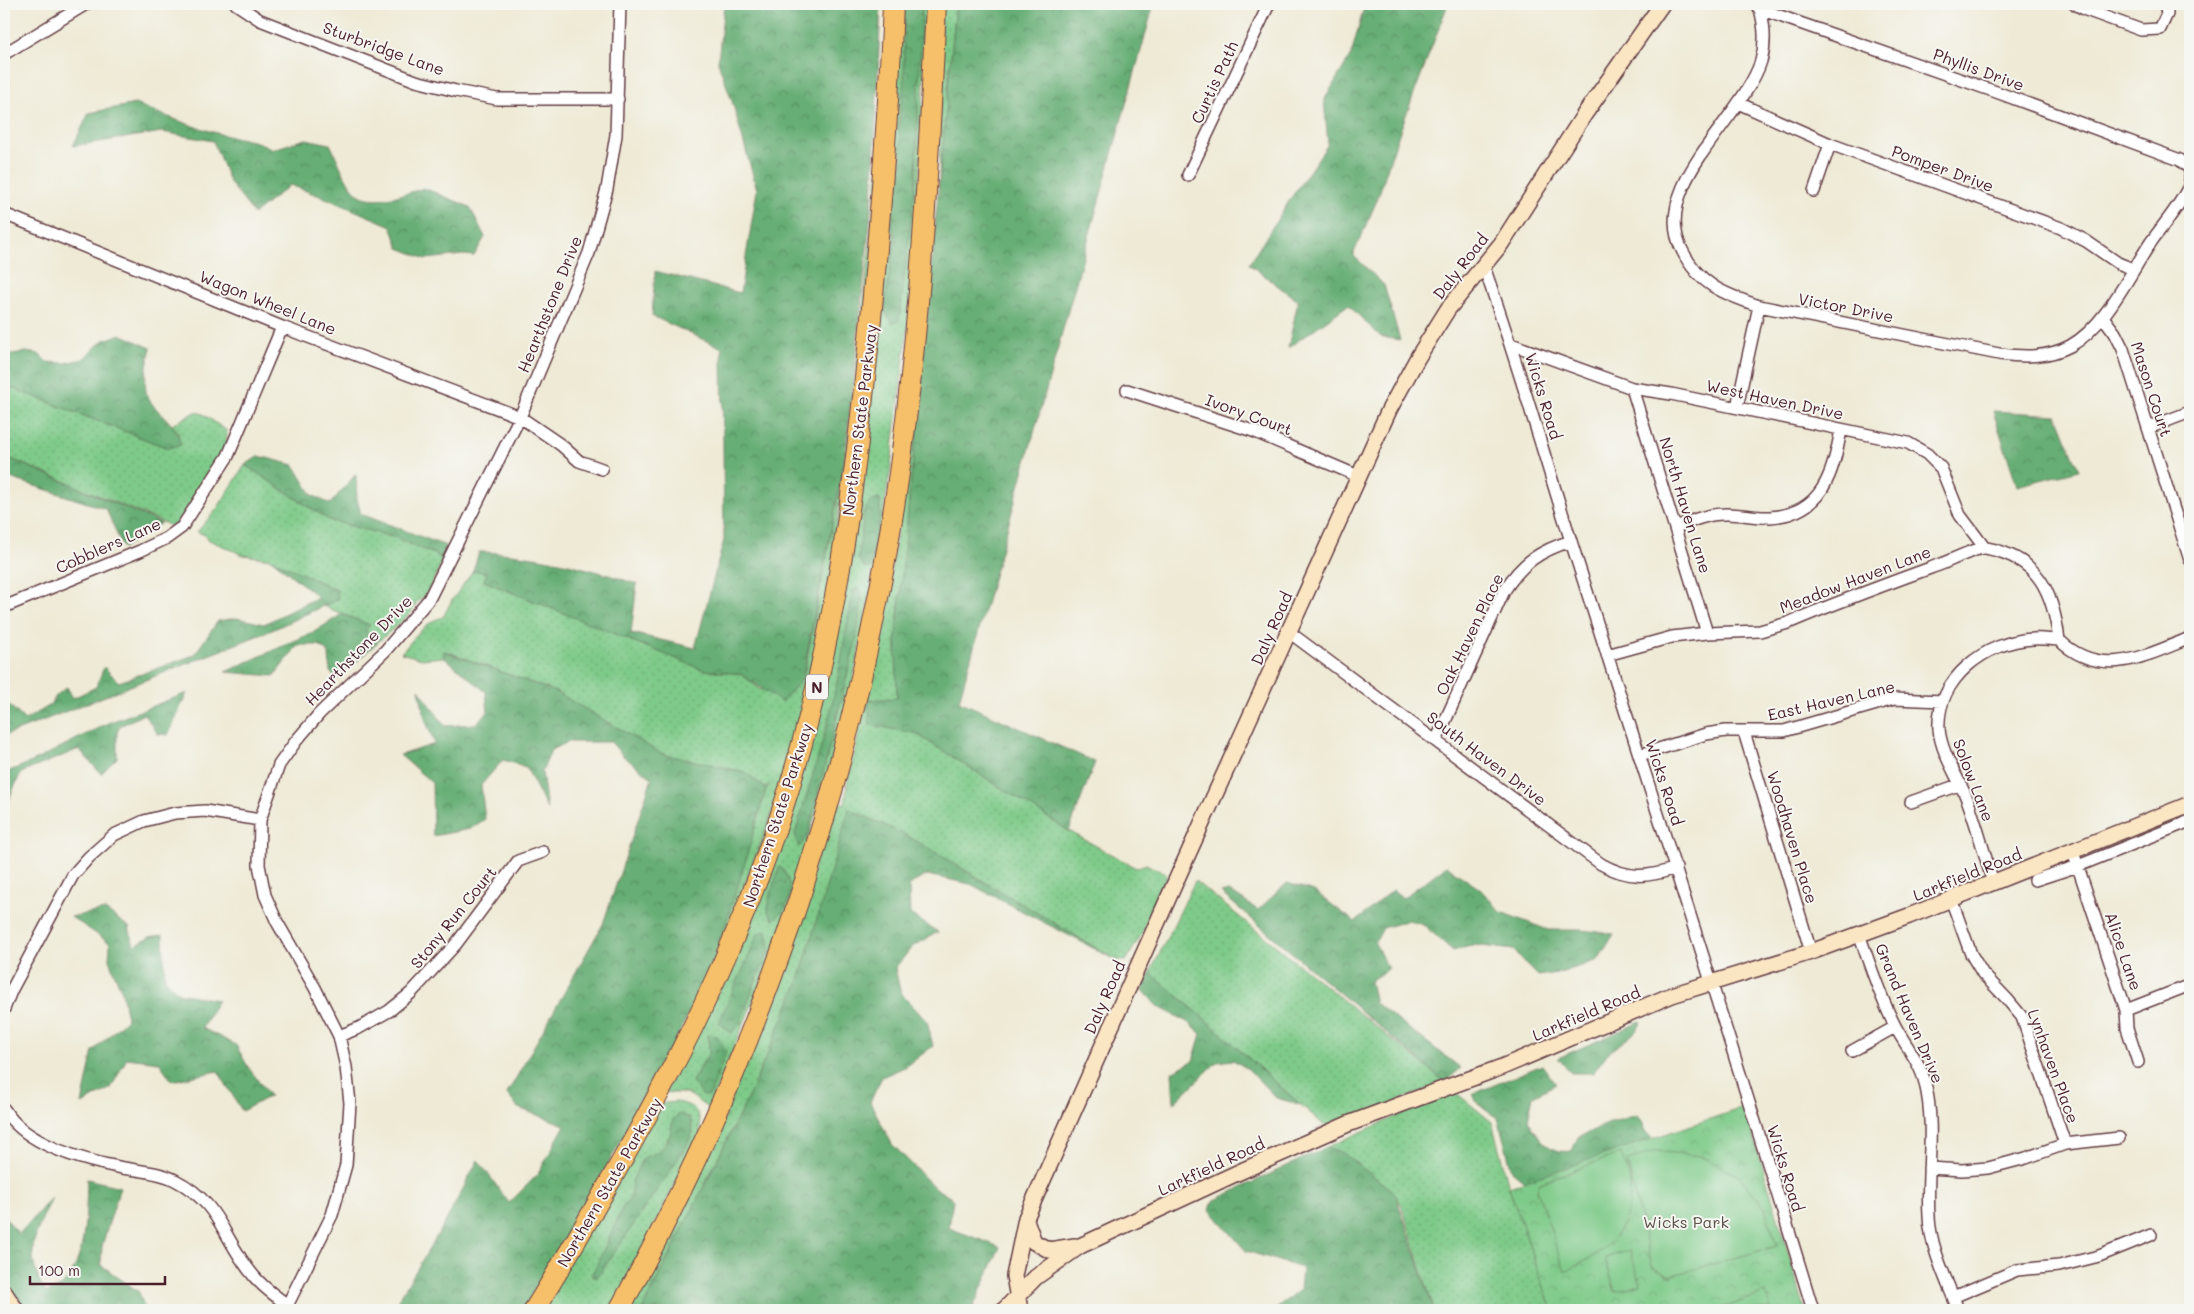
<svg xmlns="http://www.w3.org/2000/svg" width="2194" height="1314" font-family="Mali,sans-serif">
	<defs>
		<pattern id="grass-dots" width="8" height="8" patternUnits="userSpaceOnUse" patternTransform="scale(1.25)"><rect width="8" height="8" fill="#7eca89"/><path d="M2 2h.1M6 6h.1" fill="none" stroke="#6ead76" stroke-width="1.8" stroke-linecap="round"/></pattern>
		<pattern id="forest-crowns" width="20" height="18" patternUnits="userSpaceOnUse" patternTransform="scale(1.25)"><rect width="20" height="18" fill="#66ae75"/><path d="M2 6a3 3 0 1 1 6 0M12 15a3 3 0 1 1 6 0" fill="none" stroke="#568d60"/></pattern>
		<pattern id="park-crowns" width="20" height="18" patternUnits="userSpaceOnUse" patternTransform="scale(1.25)"><rect width="20" height="18" fill="#7eca89"/><path d="M2 6a3 3 0 1 1 6 0M12 15a3 3 0 1 1 6 0" fill="none" stroke="#6ead76"/></pattern>
	</defs>
	<rect width="100%" height="100%" fill="#f6f6f2"/>
	<filter id="ink" filterUnits="userSpaceOnUse"><feTurbulence type="fractalNoise" baseFrequency=".02" numOctaves="2"/><feDisplacementMap in="SourceGraphic" scale="10" xChannelSelector="R" yChannelSelector="G"/><feConvolveMatrix kernelMatrix="1 2 1 2 8 2 1 2 1" color-interpolation-filters="sRGB"/></filter>
	<filter id="wash" filterUnits="userSpaceOnUse"><feTurbulence type="fractalNoise" baseFrequency=".0096" numOctaves="4" result="noise"/><feDisplacementMap in="SourceGraphic" scale="20" xChannelSelector="R" yChannelSelector="G"/><feGaussianBlur stdDeviation="1.12" result="paint"/><feColorMatrix in="noise" values="0 0 0 0 0 0 0 0 0 0 0 0 0 0 0 0 0 1.4 0 .05"/><feComposite in="paint" operator="in"/></filter>
	<g filter="url(#wash)">
		<rect width="100%" height="100%" fill="#efead5"/>
		<path fill="url(#grass-dots)" stroke="#64745a" d="M897 4H927L921 148 909 318 890 473 869 597 851 691 781 934 709 1107C701 1106 696 1097 688 1094 681 1092 674 1094 666 1092L820 692Z
			M941 4H956L939 188Z
			M923 354 896 639 897 698 870 725 915 733 1069 831 1136 868 1146 864 1166 874V883L1140 937 1126 961 1116 960 906 835 814 931 798 984 749 1096 642 1310H630L684 1211 727 1112 837 801 845 804 847 784 882 634Z
			M4 385 168 448 179 434 172 425 195 412 203 414 227 431C227 451 224 457 210 471L213 473 174 527 4 456Z
			M844 463 829 591 802 711 771 816 714 961 766 789 770 784 765 788 745 772 662 754 556 692 445 651 444 657 422 659 401 653C413 640 425 621 443 617L452 600 473 571 487 572 484 581 704 670 741 674 761 690 803 680Z
			M245 465 329 520 393 537 437 555 443 560 427 594 417 602 410 614 380 640 365 631 369 625 323 606 338 599 271 559 243 555 209 540 205 535 197 532 217 509Z
			M1195 881 1445 1082 1328 1129 1198 1013 1150 973Z
			M1454 1091 1492 1122 1509 1187 1552 1310H1434L1401 1204 1327 1147Z
			M675 1102C695 1104 702 1113 700 1134L612 1310H540L659 1107 665 1103Z"/>
		<path fill="url(#forest-crowns)" stroke="#586650" d="M724 4H881L872 202 844 463 802 680 781 702 741 674 704 670 484 581 487 572 473 571 479 552C535 553 585 567 637 584L631 633 695 648 724 540 722 348 652 316 655 271 740 293 757 190 732 101 718 62Z
			M904 4H922L916 178 899 321 892 323 884 309 895 238 892 223 901 145 898 127 904 81Z
			M956 4H1154L959 701 1095 762 1069 831 915 733 870 725 868 700 897 698 896 639Z
			M1365 4H1448L1400 131 1377 200 1353 255 1384 285 1400 340 1381 337 1348 305 1288 348 1298 301 1249 264 1291 198 1328 144 1324 100 1351 55Z
			M135 104C163 115 191 126 220 134 242 140 252 138 273 149L306 139 330 144C338 159 344 180 356 192 370 207 408 193 424 188L470 207 485 237 474 256 463 255 426 259 399 248 391 226 328 199 290 185 254 214 230 183 213 141 162 132 73 146 89 113Z
			M120 334 151 348C148 359 142 387 148 398 159 416 177 422 181 445L168 448 4 385V355L26 352 39 354 47 362 65 363 83 359 102 341Z
			M1993 411 2057 415 2079 470 2017 486Z
			M4 456 161 523 123 548 106 509 4 476Z
			M259 456 294 465 312 495 330 504 356 474 357 499 361 514 446 546 443 560 437 555 393 537 329 520 245 465Z
			M880 499V518L870 569 864 567 858 559 864 511 871 501Z
			M271 559 337 590 338 599 272 630 4 736V706L7 703 25 720 49 706 57 695 67 687 73 698 96 687 104 667 119 682 194 655 218 621 237 618 264 624 318 597Z
			M860 588 862 600 856 640 807 838 799 847 795 834C809 786 825 739 835 691 843 657 846 623 854 590Z
			M342 614 370 625 365 631 380 640 337 679 330 672 329 653 319 645H298L274 676 225 672 314 632Z
			M444 651 556 692 662 754 745 772 766 789 744 866 714 961 666 1060 553 1262 522 1310H392L446 1221 478 1160 509 1203 538 1174 565 1125 518 1108 507 1094 603 924 652 778 623 756 611 742H568L551 750 542 772 547 809 526 767 503 760 481 785 485 819 470 829 433 836 432 783 400 755 435 744 425 719 419 689 445 726 475 724 488 712 486 692 444 657Z
			M187 693 168 735 158 734 144 714 120 726 117 733V758L101 774 79 749 21 773 11 794 5 816 4 815V773L32 762 108 723Z
			M849 809 906 835 1116 960 970 884 927 875 909 885 910 914 938 932 912 947 895 968 901 994 927 1021 933 1046 907 1066 882 1077 870 1102 892 1144 935 1188 953 1199 949 1228 1000 1247 972 1310H642L749 1096 798 984Z
			M780 866C795 883 793 907 773 920L768 912 770 895Z
			M1446 866 1480 889 1501 912 1548 930H1581L1614 934 1598 960 1563 972 1538 976 1513 950 1474 945 1453 951 1425 926 1409 920 1383 928 1375 943 1388 969 1370 981 1375 1003 1461 1068 1445 1082 1221 893 1229 891 1258 910 1287 883 1314 891 1355 922 1393 890 1403 898Z
			M105 910 129 927 134 946 149 937 163 935 165 979 178 993 218 1000 202 1028 236 1045 248 1067 270 1096 242 1111 218 1071 172 1081 159 1062 127 1058 111 1088 82 1104 93 1051 127 1019 122 992 109 960 110 943 71 917Z
			M767 930 770 949 765 963 756 980 740 1024 731 1033 719 1023C731 992 747 964 758 933Z
			M1150 973 1198 1013 1301 1105 1276 1098 1248 1069 1233 1060 1217 1062 1174 1103 1172 1072 1193 1061 1201 1034 1189 1023 1157 1006 1142 989Z
			M1642 1021C1635 1038 1619 1042 1607 1054 1602 1060 1598 1067 1593 1073H1571L1558 1058Z
			M708 1035 717 1036 726 1052 710 1095 703 1096 692 1081 709 1053Z
			M1542 1065 1556 1084 1533 1096 1528 1120C1540 1138 1547 1154 1572 1151L1578 1137 1612 1122 1637 1115 1644 1123 1645 1131 1657 1144 1530 1186 1512 1171 1498 1118C1488 1112 1477 1106 1473 1094Z
			M679 1114 690 1118 693 1132 685 1149 601 1272 596 1278 592 1275 623 1207 630 1199 632 1182 641 1161 647 1156 653 1155 664 1146 670 1135 673 1119Z
			M1327 1147 1343 1153 1395 1193 1434 1310H1273L1300 1290 1302 1268 1246 1251 1210 1210 1213 1201Z
			M87 1179 120 1187 102 1246 101 1265 139 1292 145 1310H22L4 1280V1216L19 1234 52 1197C35 1236 22 1252 46 1293 51 1290 59 1288 63 1284 87 1261 86 1210 87 1179Z"/>
		<path fill="url(#park-crowns)" stroke="#64745a" d="M1745 1107 1805 1310H1552L1509 1187Z"/>
		<path fill="#7eca89" stroke="#64745a" d="M1657 1151 1700 1156 1739 1176 1765 1208 1777 1246 1670 1276 1652 1266 1627 1160Z
			M1621 1153C1625 1165 1631 1177 1630 1190 1630 1235 1601 1255 1565 1271L1537 1190 1540 1183Z
			M1630 1250 1641 1285 1615 1292 1605 1258Z
			M1765 1293 1771 1310H1717Z"/>
	</g>
	<g filter="url(#ink)">
		<g fill="none" stroke-linecap="round" stroke-linejoin="round">
			<g stroke="#633d44" stroke-width="14">
				<path id="street" d="M236 4 260 20 416 81 456 91 497 99H618
					M1755 4 1760 9 1999 93 2180 160 2190 169C2190 175 2191 183 2188 188 2179 207 2163 225 2151 242 2129 275 2105 327 2070 346 2047 358 2024 357 1999 354L1759 306C1724 294 1699 285 1682 250 1649 186 1743 118 1761 61 1766 43 1765 27 1760 9
					M2075 4 2086 10 2141 30 2160 29 2167 14 2165 4
					M4 54 86 4
					M1738 103 1830 144 2061 228 2086 241 2118 263 2133 269
					M1188 175 1269 4
					M1814 191 1830 144
					M4 214 282 327 520 417 561 445 579 461 602 469
					M1483 264C1520 368 1549 474 1583 579 1661 823 1739 1066 1813 1310
					M2103 317 2115 333 2123 349 2190 560
					M1511 344 1632 388 1671 394 1908 443 1927 454 1941 468 1960 515 1984 547
					M1632 388 1707 633
					M1127 390 1253 431 1358 476
					M1737 407 1759 306
					M2148 428 2190 412
					M1676 527C1691 521 1707 514 1724 514 1739 513 1755 518 1770 517 1823 514 1833 473 1841 430
					M4 607 140 551 167 538 182 527 228 456 282 327
					M1289 632 1601 864C1628 879 1647 878 1676 868
					M1607 655 1672 637 1707 633 1760 631 1788 623C1839 601 1892 582 1944 563 1953 559 1978 547 1986 548 2039 558 2053 592 2059 640
					M1744 732 1811 952
					M1436 741 1504 591C1522 563 1539 551 1571 541
					M1640 755 1706 734 1726 731H1784L1894 699 1943 701
					M1911 802 1961 784
					M2073 852 2126 1010 2127 1028 2138 1062
					M2035 880 2078 866 2190 821
					M1993 883C1985 855 1977 826 1967 799 1958 777 1941 753 1939 729 1936 679 1986 641 2033 639 2042 638 2051 640 2059 640 2101 680 2145 656 2190 638
					M1951 899 1971 954 1983 974 2007 999 2022 1017 2065 1144
					M1859 934C1870 965 1880 997 1895 1026 1905 1045 1920 1062 1925 1083 1936 1126 1926 1173 1929 1216 1930 1248 1947 1280 1958 1310
					M4 1009 11 991 73 875 89 857 114 835 144 821 175 813 205 811 260 820
					M2126 1010 2190 985
					M339 1036 359 1028 389 1011 411 993 456 944 518 861 543 852
					M1852 1051 1895 1027
					M4 1109C25 1145 85 1161 123 1168 140 1171 159 1172 175 1180 221 1203 223 1240 253 1275 262 1287 276 1296 287 1305
					M1929 1168 1962 1170 1988 1168 2026 1158 2065 1144 2119 1138
					M1953 1297 2017 1270 2059 1266 2099 1256 2151 1235
					M285 1310 332 1215 346 1165 350 1103 346 1067 339 1036 315 988 277 922 265 895 259 865 260 820 279 765 296 741 320 713 385 651 429 599 520 417 589 253 607 189 616 135 620 4"/>
			</g>
			<g stroke="#633d44" stroke-width="18">
				<path id="secondary" d="M1026 1220 1034 1242 1049 1250 1075 1246
					M4 1292 16 1310
					M1004 1310 1036 1277 1080 1246 1237 1173 1348 1124 1502 1067 1672 995 1811 952 1909 916 2190 804
					M1020 1310 1014 1276 1026 1218 1179 874 1389 410 1418 357 1448 309 1501 244 1584 115 1662 4"/>
			</g>
			<g stroke="#633d44" stroke-width="22">
				<path id="highway" d="M534 1310C560 1269 584 1227 608 1185 676 1067 734 952 778 823 834 656 856 482 872 307 881 206 889 105 893 4
					M619 1310C744 1085 831 841 880 588 917 396 927 199 936 4"/>
			</g>
			<use href="#street" stroke="#fff" stroke-width="11"/>
			<use href="#secondary" stroke="#fbe6c4" stroke-width="15"/>
			<use href="#highway" stroke="#f6c06b" stroke-width="20"/>
		</g>
	</g>
	<g text-anchor="middle" dominant-baseline="central" stroke-width="4" stroke-linejoin="round" paint-order="stroke">
		<rect fill="#f6f6f2" stroke="#7e6067" stroke-width="1" x="806" y="674.5" width="22" height="25" rx="4"/>
		<g font-size="15" font-weight="bold" fill="#4a1f2b">
			<text x="817" y="687">N</text>
		</g>
		<g font-size="16" fill="#4a1f2b" stroke="#f6f6f2">
			<text transform="translate(384 48) rotate(20)">Sturbridge Lane</text>
			<text transform="translate(1979 69) rotate(20)">Phyllis Drive</text>
			<text transform="translate(1214 82) rotate(-65)">Curtis Path</text>
			<text transform="translate(1943 168) rotate(20)">Pomper Drive</text>
			<text transform="translate(1460 266) rotate(-52)">Daly Road</text>
			<text transform="translate(268 302) rotate(22)">Wagon Wheel Lane</text>
			<text transform="translate(549 304) rotate(-68)">Hearthstone Drive</text>
			<text transform="translate(1846 307) rotate(11)">Victor Drive</text>
			<text transform="translate(2152 389) rotate(72)">Mason Court</text>
			<text transform="translate(1544 396) rotate(73)">Wicks Road</text>
			<text transform="translate(1775 399) rotate(12)">West Haven Drive</text>
			<text transform="translate(1249 414) rotate(20)">Ivory Court</text>
			<text transform="translate(859 420) rotate(-83)">Northern State Parkway</text>
			<text transform="translate(1686 505) rotate(73)">North Haven Lane</text>
			<text transform="translate(108 545) rotate(-24)">Cobblers Lane</text>
			<text transform="translate(1855 579) rotate(-21)">Meadow Haven Lane</text>
			<text transform="translate(1271 628) rotate(-66)">Daly Road</text>
			<text transform="translate(1469 634) rotate(-64)">Oak Haven Place</text>
			<text transform="translate(358 650) rotate(-46)">Hearthstone Drive</text>
			<text transform="translate(1831 700) rotate(-13)">East Haven Lane</text>
			<text transform="translate(1487 758) rotate(37)">South Haven Drive</text>
			<text transform="translate(1974 780) rotate(69)">Solow Lane</text>
			<text transform="translate(1665 782) rotate(72)">Wicks Road</text>
			<text transform="translate(777 815) rotate(-72)">Northern State Parkway</text>
			<text transform="translate(1793 837) rotate(73)">Woodhaven Place</text>
			<text transform="translate(1967 874) rotate(-22)">Larkfield Road</text>
			<text transform="translate(453 917) rotate(-51)">Stony Run Court</text>
			<text transform="translate(2124 951) rotate(71)">Alice Lane</text>
			<text transform="translate(1104 997) rotate(-66)">Daly Road</text>
			<text transform="translate(1586 1013) rotate(-23)">Larkfield Road</text>
			<text transform="translate(1910 1013) rotate(67)">Grand Haven Drive</text>
			<text transform="translate(2054 1066) rotate(70)">Lynhaven Place</text>
			<text transform="translate(1211 1166) rotate(-25)">Larkfield Road</text>
			<text transform="translate(1786 1168) rotate(73)">Wicks Road</text>
			<text transform="translate(609 1182) rotate(-60)">Northern State Parkway</text>
		</g>
		<g font-size="16" fill="#5a5247" stroke="#f6f6f2">
			<text x="1686" y="1221">Wicks Park</text>
		</g>
	</g>
	<rect width="2194" height="1314" fill="none" stroke="#f6f6f2" stroke-width="20"/>
	<path d="M30 1276v8h135v-8" fill="none" stroke="#4a1f2b" stroke-width="2.5"/>
	<text x="38" y="1276" font-size="15" fill="#4a1f2b" stroke="#f6f6f2" stroke-width="4" paint-order="stroke">100 m</text>
</svg>
